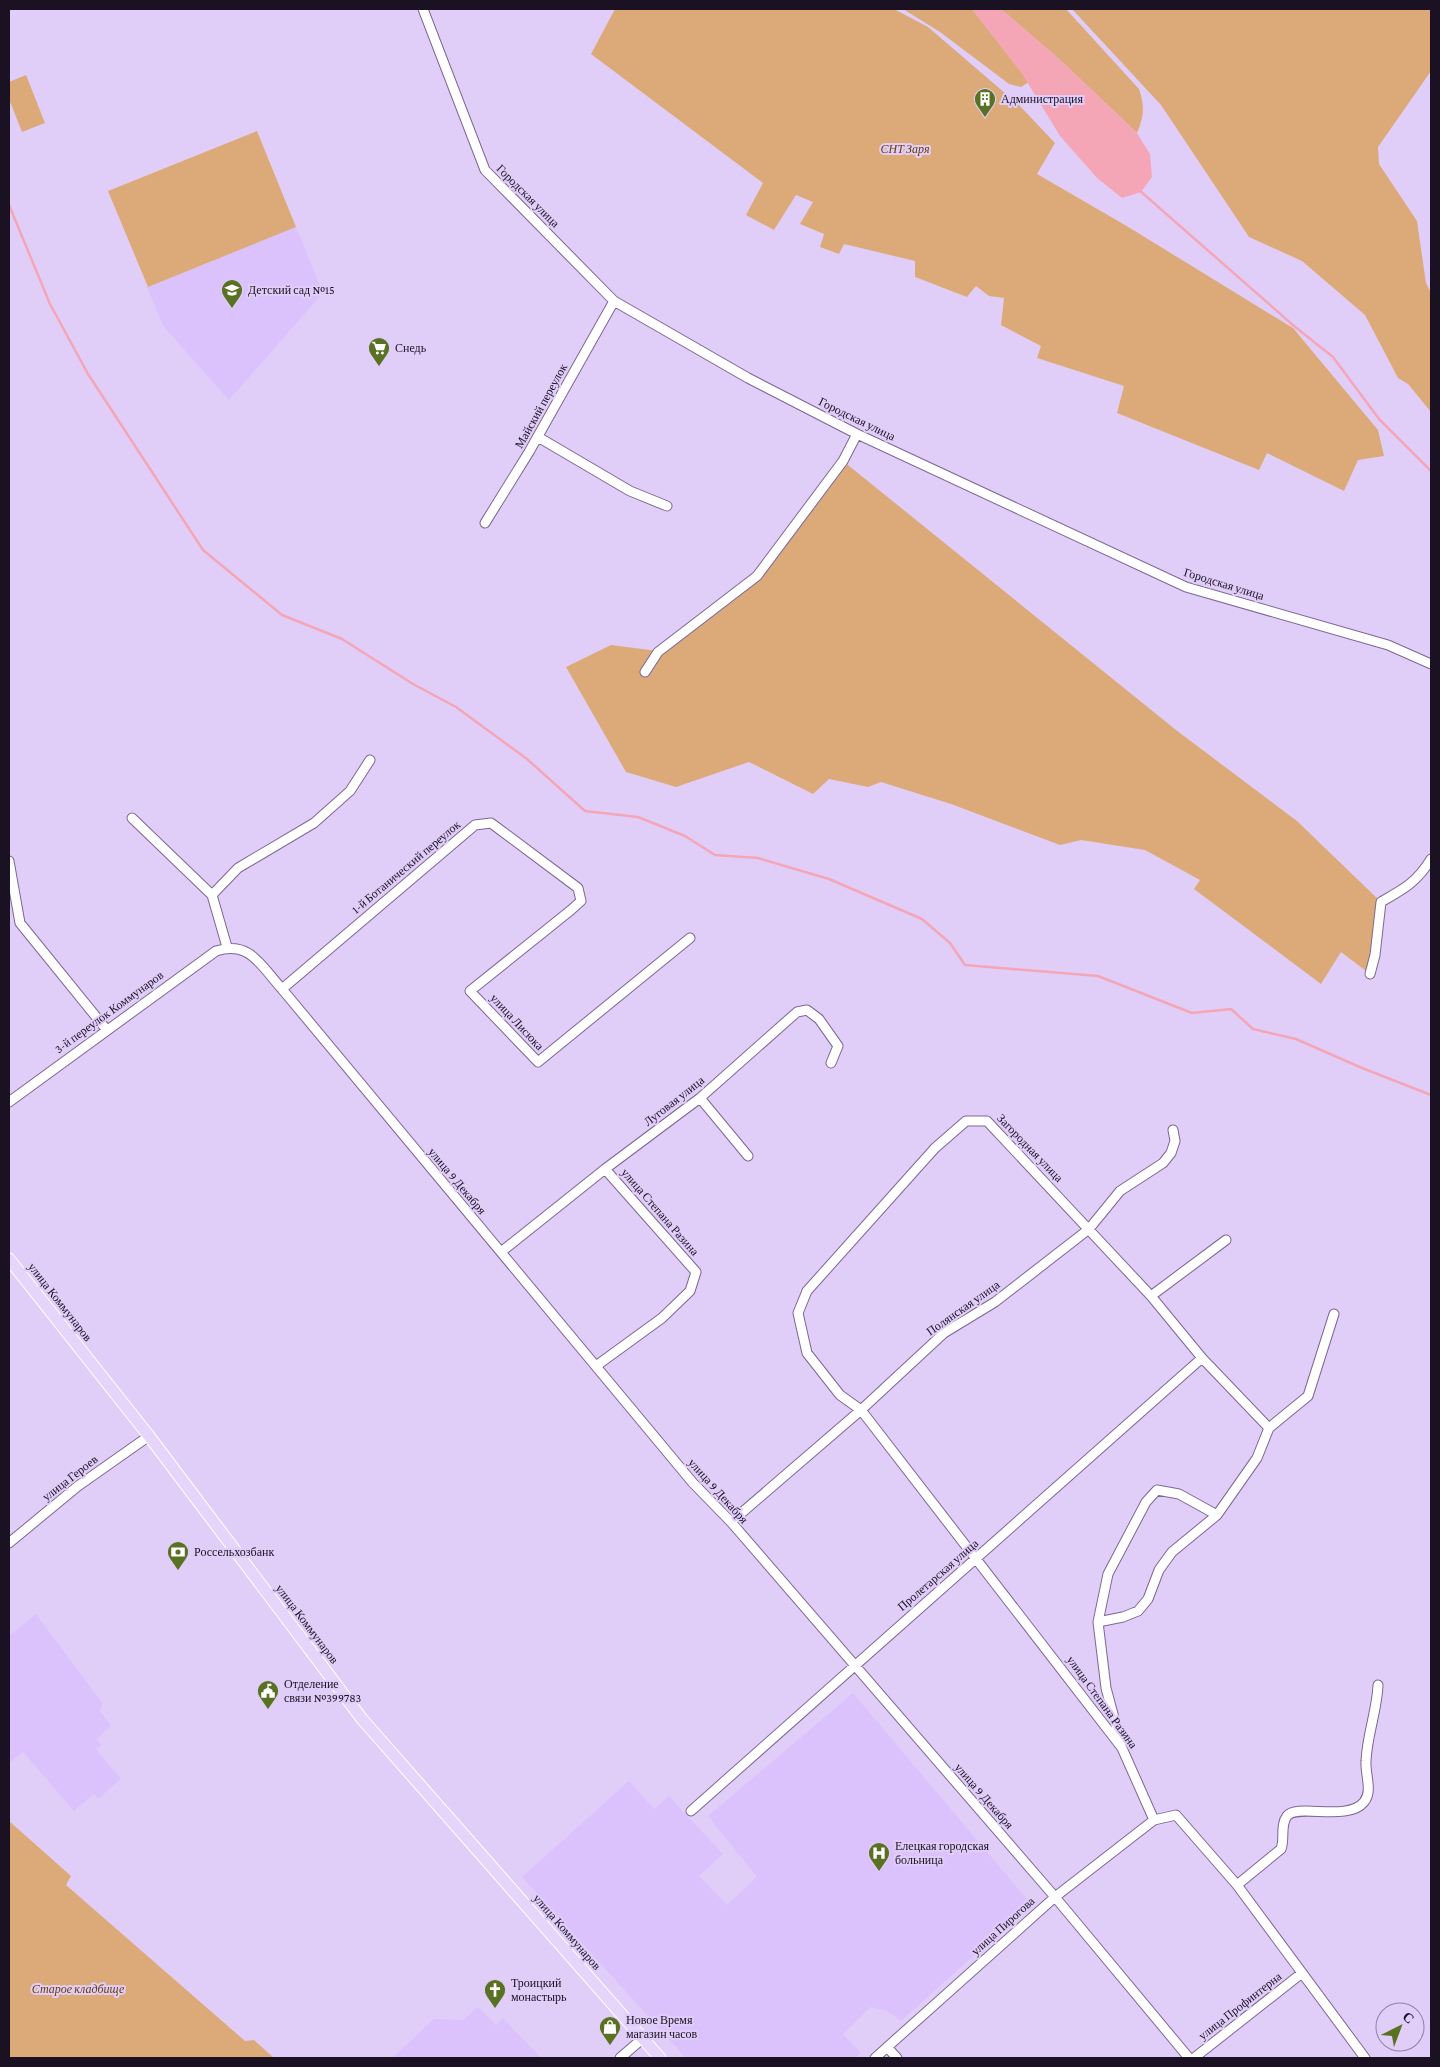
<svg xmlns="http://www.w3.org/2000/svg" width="1440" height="2067" font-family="'Crimson Pro',serif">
	<rect width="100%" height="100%" fill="#e1cef8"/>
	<path fill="#dcc2fd" d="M296 227 323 293 229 400 163 326 147 287Z
		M36 1614 103 1704 100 1711 111 1726 96 1739 101 1745 96 1749 121 1779 98 1799 94 1794 74 1811 23 1752 9 1763V1636Z
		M853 1693 1031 1904 901 2021 887 2011 870 2007 843 2034 861 2053 855 2058H686L522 1877 629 1781 654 1809 669 1796 723 1854 699 1876 727 1905 757 1877 708 1816Z
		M478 2007 496 2025 503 2018 541 2058H392L434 2019 463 2020Z"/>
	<path fill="#dcaa79" d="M615 9H894L928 27 1020 106 1055 143 1037 174 1125 225 1293 328 1378 430 1384 456 1358 460 1344 491 1267 453 1259 470 1117 413 1124 386 1037 358 1041 346 1001 325 1004 298 989 296 976 286 967 297 915 277V261L844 244 839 254 820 247 824 234 800 224 813 202 796 195 774 230 746 215 763 183 591 54Z
		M903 9H972L1029 82 1021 87 1009 84 940 32Z
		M1001 9H1066L1139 89C1145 106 1144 117 1137 133L1059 59Z
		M1072 9H1431V71L1378 147 1379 164 1417 221 1426 283 1431 293V412L1408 384 1398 378 1365 315 1302 261 1249 237 1161 105Z
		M26 75 45 123 22 132 9 99V82Z
		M257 131 296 227 148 287 108 191Z
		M843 461 1176 730 1297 821 1381 902 1370 974 1341 952 1321 984 1194 889 1200 880 1145 850 1081 840 1060 845 951 804 881 782 868 787 829 779 813 794 749 762 676 787 626 772 566 667 611 645 658 651 748 583Z
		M9 1821 71 1876 66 1885 245 2041 254 2040 274 2058H9Z"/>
	<path fill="#f4a6b7" d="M972 9H1001L1059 59 1137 133 1150 154 1152 177 1141 192 1122 198 1097 178 1060 136 1021 72Z"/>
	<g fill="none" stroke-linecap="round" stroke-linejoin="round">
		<path stroke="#f4a6b7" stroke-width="2.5" d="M1139 190 1294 326 1333 357 1379 419 1431 471
			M9 205 50 304 88 374 203 550 282 615 342 639 413 684 456 707 527 759 585 811 638 817 685 836 715 855 758 858 829 879 922 919 950 943 965 965 1098 976 1192 1013 1231 1009 1253 1029 1296 1039 1362 1068 1431 1095"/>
		<g stroke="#7c6795" stroke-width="11">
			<path id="minor" d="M423 9 485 170 614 301 748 378 857 434 1186 587 1388 645 1431 664
				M538 437 630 491 667 506
				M485 523 529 452 614 301
				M645 672 658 652 757 576 843 461 857 434
				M132 818 212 895 227 947
				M9 861 20 923 106 1029
				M212 895 238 868 314 823 350 791 370 760
				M1370 974 1375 955 1381 902C1404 889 1417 882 1431 859
				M282 989 475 825 491 823 578 888 581 901 571 910 470 991 538 1062 690 938
				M700 1098 748 1156
				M9 1102 216 951C250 940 261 966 282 989L693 1483 731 1522 1055 1897 1189 2058
				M501 1252 605 1169 700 1098 797 1012 807 1010 819 1019 838 1046 831 1063
				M1151 1296 1226 1240
				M596 1366 662 1318 690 1291 696 1272 605 1169
				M1269 1428 1202 1358 1151 1296 987 1121H966L935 1148 807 1291 798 1313 807 1353 840 1395 861 1410 1122 1748 1154 1820 1176 1815 1237 1885 1365 2058
				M731 1522 861 1410 944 1333 995 1302 1089 1229 1120 1191 1163 1163 1171 1153 1175 1141 1173 1130
				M9 1543 78 1486 149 1436
				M1098 1622 1123 1617 1138 1611 1148 1599 1159 1570 1172 1552 1217 1515
				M1121 1744 1106 1688 1098 1622 1108 1574 1146 1502 1157 1490 1179 1494 1217 1515 1257 1458 1269 1428 1308 1396 1334 1314
				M691 1811 1202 1358
				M1237 1885 1281 1849C1285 1839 1280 1825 1287 1816 1297 1803 1348 1822 1364 1802 1373 1791 1365 1775 1366 1761 1367 1735 1377 1711 1378 1685
				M887 2047 897 2058
				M620 2058 642 2039
				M875 2058 1055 1897 1154 1820
				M1194 2058 1302 1973"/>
		</g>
		<g stroke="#fff" stroke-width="13">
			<path id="major" d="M9 1259 149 1436 362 1719 660 2058"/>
		</g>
		<use href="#minor" stroke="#fff" stroke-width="9"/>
		<use href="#major" stroke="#e6d4fb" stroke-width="11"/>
	</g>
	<defs>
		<g id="building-pin" transform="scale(1.125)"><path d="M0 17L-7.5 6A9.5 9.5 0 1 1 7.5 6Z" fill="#597123" stroke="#e1cef8"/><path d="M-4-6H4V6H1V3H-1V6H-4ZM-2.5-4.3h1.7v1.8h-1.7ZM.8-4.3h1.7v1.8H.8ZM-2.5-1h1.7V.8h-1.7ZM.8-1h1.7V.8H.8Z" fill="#fff"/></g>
		<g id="school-pin" transform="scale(1.125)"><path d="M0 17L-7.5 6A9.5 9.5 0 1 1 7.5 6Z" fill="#597123" stroke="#e1cef8"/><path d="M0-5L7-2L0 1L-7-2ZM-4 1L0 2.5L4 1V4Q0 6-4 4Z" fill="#fff"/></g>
		<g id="supermarket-pin" transform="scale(1.125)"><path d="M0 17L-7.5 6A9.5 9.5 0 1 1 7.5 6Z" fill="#597123" stroke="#e1cef8"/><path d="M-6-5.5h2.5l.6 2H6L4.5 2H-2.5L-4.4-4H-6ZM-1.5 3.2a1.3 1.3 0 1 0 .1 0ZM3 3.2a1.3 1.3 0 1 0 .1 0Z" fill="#fff"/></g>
		<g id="bank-pin" transform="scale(1.125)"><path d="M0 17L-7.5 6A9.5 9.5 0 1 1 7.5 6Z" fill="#597123" stroke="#e1cef8"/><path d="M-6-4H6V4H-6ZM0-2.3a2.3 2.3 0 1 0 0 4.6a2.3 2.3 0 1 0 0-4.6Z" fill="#fff"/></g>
		<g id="civic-pin" transform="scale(1.125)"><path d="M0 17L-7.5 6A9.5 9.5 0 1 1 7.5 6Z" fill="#597123" stroke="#e1cef8"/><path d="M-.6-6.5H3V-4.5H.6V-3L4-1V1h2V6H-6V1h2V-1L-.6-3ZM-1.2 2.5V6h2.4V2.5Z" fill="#fff"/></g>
		<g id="hospital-pin" transform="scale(1.125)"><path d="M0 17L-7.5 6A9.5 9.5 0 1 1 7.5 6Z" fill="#597123" stroke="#e1cef8"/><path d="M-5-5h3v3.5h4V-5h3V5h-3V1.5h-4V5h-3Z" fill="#fff"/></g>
		<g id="church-pin" transform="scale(1.125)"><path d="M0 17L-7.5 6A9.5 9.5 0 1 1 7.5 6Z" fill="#597123" stroke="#e1cef8"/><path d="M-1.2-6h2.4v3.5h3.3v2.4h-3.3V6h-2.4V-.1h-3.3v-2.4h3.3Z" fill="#fff"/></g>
		<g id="shop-pin" transform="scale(1.125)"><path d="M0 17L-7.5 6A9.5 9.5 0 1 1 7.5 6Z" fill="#597123" stroke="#e1cef8"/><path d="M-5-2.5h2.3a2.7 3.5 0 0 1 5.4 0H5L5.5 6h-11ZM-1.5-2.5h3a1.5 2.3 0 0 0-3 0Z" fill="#fff"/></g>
	</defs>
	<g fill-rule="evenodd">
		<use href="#building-pin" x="985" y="99"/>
		<use href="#school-pin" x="232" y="290"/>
		<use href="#supermarket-pin" x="379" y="348"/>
		<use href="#bank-pin" x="178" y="1552"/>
		<use href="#civic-pin" x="268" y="1691"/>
		<use href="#hospital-pin" x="879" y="1853"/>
		<use href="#church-pin" x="495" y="1990"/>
		<use href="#shop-pin" x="610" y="2027"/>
	</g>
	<g text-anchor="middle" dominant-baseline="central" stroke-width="4" stroke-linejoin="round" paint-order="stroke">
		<g font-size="12" fill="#1a1123" stroke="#e1cef8" text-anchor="start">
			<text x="1001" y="99">Администрация</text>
			<text x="248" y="290">Детский сад №15</text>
			<text x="395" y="348">Снедь</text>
			<text x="194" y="1552">Россельхозбанк</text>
			<text x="284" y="1684">Отделение<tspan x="284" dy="14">связи №399783</tspan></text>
			<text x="895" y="1846">Елецкая городская<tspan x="895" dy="14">больница</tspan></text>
			<text x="511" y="1983">Троицкий<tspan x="511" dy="14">монастырь</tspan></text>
			<text x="626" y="2020">Новое Время<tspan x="626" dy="14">магазин часов</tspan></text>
		</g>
		<g font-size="12" font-style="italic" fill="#683d03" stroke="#e1cef8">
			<text x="905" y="149">СНТ Заря</text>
			<text x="78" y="1989">Старое кладбище</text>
		</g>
		<g font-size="12" fill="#1a1123" stroke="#e1cef8">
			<text transform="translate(528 196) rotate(45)">Городская улица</text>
			<text transform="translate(541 406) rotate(-61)">Майский переулок</text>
			<text transform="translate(857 419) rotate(26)">Городская улица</text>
			<text transform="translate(1224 584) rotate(17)">Городская улица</text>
			<text transform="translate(406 867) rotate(-40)">1-й Ботанический переулок</text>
			<text transform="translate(109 1012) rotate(-36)">3-й переулок Коммунаров</text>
			<text transform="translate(517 1022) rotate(47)">улица Лисюка</text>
			<text transform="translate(674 1101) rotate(-38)">Луговая улица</text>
			<text transform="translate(1030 1148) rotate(46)">Загородная улица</text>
			<text transform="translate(457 1181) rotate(50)">улица 9 Декабря</text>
			<text transform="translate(660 1212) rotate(49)">улица Степана Разина</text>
			<text transform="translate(60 1302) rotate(52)">улица Коммунаров</text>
			<text transform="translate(963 1308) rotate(-35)">Полянская улица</text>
			<text transform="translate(70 1478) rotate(-38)">улица Героев</text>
			<text transform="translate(718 1491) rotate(48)">улица 9 Декабря</text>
			<text transform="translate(938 1575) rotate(-41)">Пролетарская улица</text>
			<text transform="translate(307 1624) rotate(53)">улица Коммунаров</text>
			<text transform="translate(1102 1702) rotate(54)">улица Степана Разина</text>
			<text transform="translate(984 1796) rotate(49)">улица 9 Декабря</text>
			<text transform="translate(1003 1926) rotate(-42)">улица Пирогова</text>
			<text transform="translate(567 1932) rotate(49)">улица Коммунаров</text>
			<text transform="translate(1240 2006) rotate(-38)">улица Профинтерна</text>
		</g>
	</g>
	<rect width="1440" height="2067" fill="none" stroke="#1a1123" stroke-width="20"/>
	<g transform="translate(1400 2027) rotate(42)"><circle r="24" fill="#e1cef8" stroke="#9182a3"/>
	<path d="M0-4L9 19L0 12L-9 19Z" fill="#597123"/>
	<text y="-8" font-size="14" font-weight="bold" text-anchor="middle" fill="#1a1123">С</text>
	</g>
</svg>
